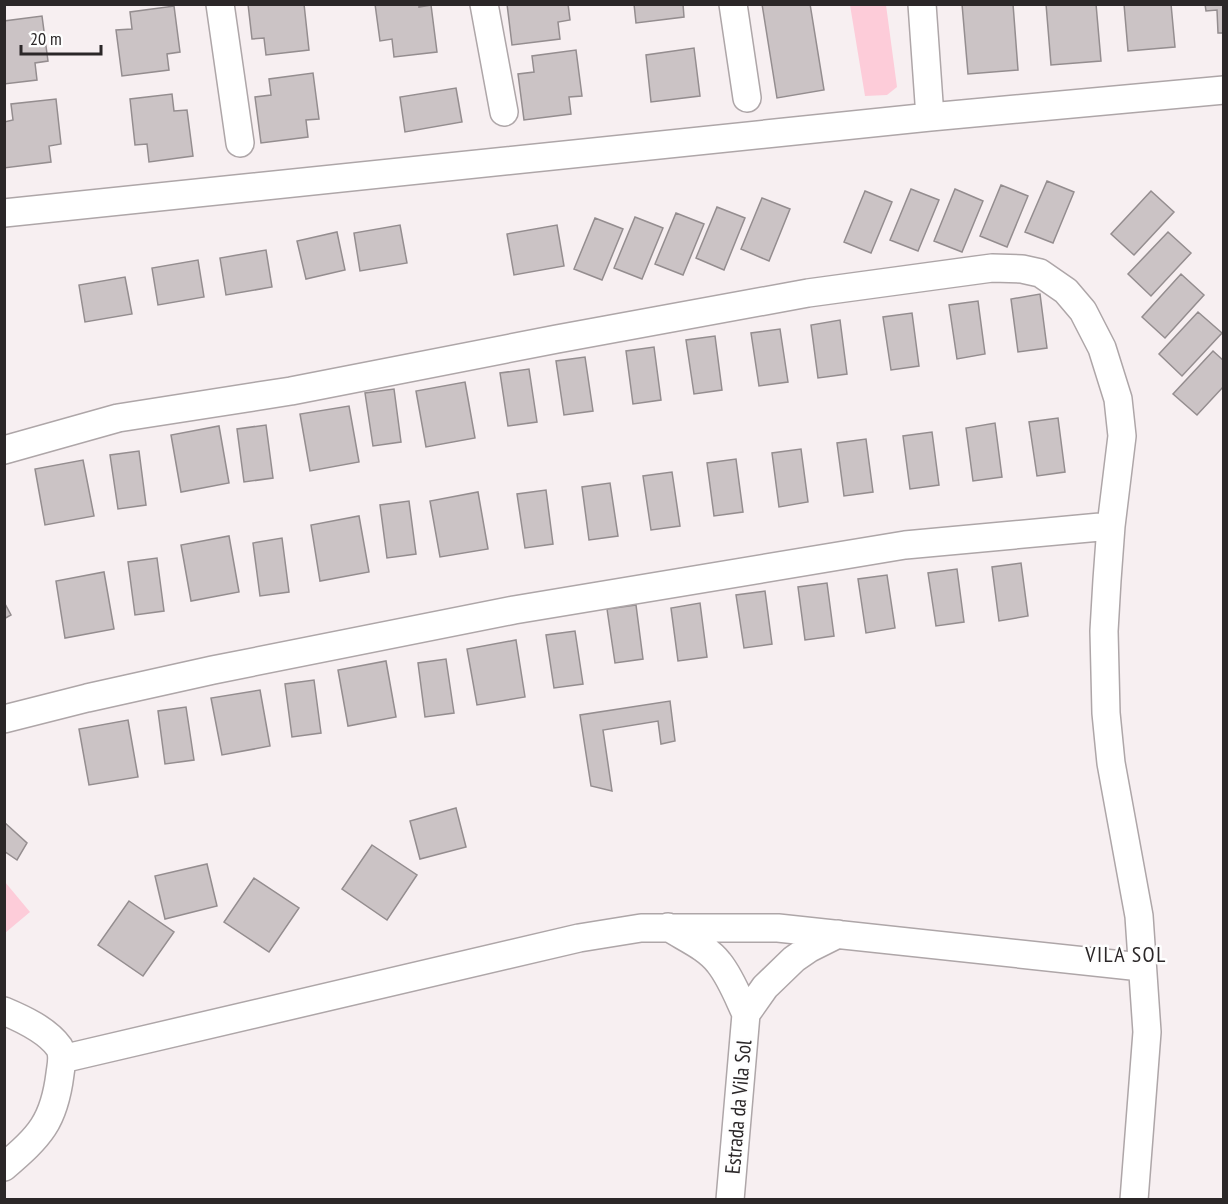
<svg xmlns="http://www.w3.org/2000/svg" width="1228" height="1204" font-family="'PT Sans Narrow',sans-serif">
	<rect width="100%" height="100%" fill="#f7eff1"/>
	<path fill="#fdccd9" d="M850 5H886L897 87 887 95 865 96Z
		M5 882 30 912 5 933H4Z"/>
	<path fill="#cbc3c5" stroke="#948d8f" stroke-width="1.5" d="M248 4H304L309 50 266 55 264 38 252 39Z
		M375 4H419V7L431 5 437 52 394 57 392 39 380 41Z
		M507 4H568L570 20 558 22 560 39 512 45Z
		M634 4H683L684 17 636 23Z
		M762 4H810L824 90 777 98Z
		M962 4H1013L1018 70 968 74Z
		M1046 4H1096L1101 61 1051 65Z
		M1124 4H1171L1175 47 1128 51Z
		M1205 4H1224V33H1218L1217 10 1206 11Z
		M174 6 180 52 167 54 169 70 122 76 116 30 132 29 130 12Z
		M42 16 48 61 35 63 37 80 4 84V21Z
		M694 48 700 96 651 102 646 55Z
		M576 50 582 96 569 97 571 114 524 120 518 74 534 72 532 56Z
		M313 73 319 119 306 120 308 137 261 143 255 97 271 95 269 79Z
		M456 88 462 122 405 132 400 97Z
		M172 94 174 111 187 110 193 156 149 162 147 144 135 145 130 99Z
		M56 99 61 144 49 146 51 162 4 168V122L13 120 11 104Z
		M1047 181 1074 192 1053 243 1025 232Z
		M1001 185 1028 196 1007 247 980 236Z
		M911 189 939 200 918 251 890 240Z
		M955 189 983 201 962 252 934 241Z
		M865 191 892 202 871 253 844 242Z
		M1151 191 1174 212 1134 255 1111 234Z
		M762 198 790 209 769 261 741 249Z
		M717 207 745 218 724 270 696 258Z
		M676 213 704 224 683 275 655 264Z
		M635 217 663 228 642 279 614 268Z
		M595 218 623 229 602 280 574 269Z
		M400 225 407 263 360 271 354 233Z
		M557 225 564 266 514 275 507 234Z
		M337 232 345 270 306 279 297 241Z
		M1168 232 1191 253 1151 296 1128 274Z
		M266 250 272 287 226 295 220 258Z
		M198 260 204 297 158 305 152 268Z
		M1181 274 1204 295 1165 338 1142 317Z
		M125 277 132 314 85 322 79 285Z
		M1040 294 1047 348 1018 352 1011 299Z
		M978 301 985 354 957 359 949 305Z
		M1198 312 1222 333 1182 376 1159 354Z
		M912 313 919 366 891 370 883 317Z
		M840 320 847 374 818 378 811 325Z
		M780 329 788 382 759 386 751 333Z
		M715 336 722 390 694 394 686 340Z
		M654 347 661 400 633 404 626 351Z
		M1213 351 1224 361V386L1197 415 1173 394Z
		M585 357 593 411 564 415 556 361Z
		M529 369 537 422 508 426 500 373Z
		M465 382 475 438 426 447 416 391Z
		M394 389 401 442 373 446 365 393Z
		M349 406 359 462 310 471 300 414Z
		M1058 418 1065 472 1037 476 1029 422Z
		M995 423 1002 477 973 481 966 428Z
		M266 425 273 478 244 482 237 429Z
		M219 426 229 483 181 492 171 435Z
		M932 432 939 485 910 489 903 436Z
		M866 439 873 492 844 496 837 443Z
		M801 449 808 502 779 507 772 453Z
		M139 451 146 505 118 509 110 455Z
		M736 459 743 512 714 516 707 463Z
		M83 460 94 516 45 525 35 469Z
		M672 472 680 526 651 530 643 476Z
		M610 483 618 536 589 540 582 487Z
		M546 490 553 544 525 548 517 494Z
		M478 492 488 549 440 557 430 501Z
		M409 501 416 554 387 558 380 505Z
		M359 516 369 572 320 581 311 525Z
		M229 536 239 592 191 601 181 545Z
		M282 538 289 592 260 596 253 543Z
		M157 558 164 611 135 615 128 562Z
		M1021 563 1028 616 999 621 992 567Z
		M957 569 964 622 936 626 928 573Z
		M104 572 114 629 65 638 56 581Z
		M887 575 895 628 866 633 858 579Z
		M827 583 834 636 805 640 798 587Z
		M765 591 772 644 744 648 736 595Z
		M4 602 11 615 4 619Z
		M700 603 707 657 678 661 671 608Z
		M636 605 643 659 615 663 607 609Z
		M575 631 583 684 554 688 546 635Z
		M516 640 525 697 477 705 467 649Z
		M446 659 454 713 425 717 418 663Z
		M386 661 396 717 348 726 338 670Z
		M314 680 321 733 292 737 285 684Z
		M260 690 270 746 222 755 211 698Z
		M670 701 675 741 661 744 658 721 603 730 612 791 591 786 580 715Z
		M186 707 194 760 165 764 158 711Z
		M128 720 138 777 89 785 79 729Z
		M456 808 466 847 420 859 410 821Z
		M4 822 27 843 17 860 4 851Z
		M372 845 417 875 387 920 342 889Z
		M207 864 217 906 165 919 155 876Z
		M254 878 299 908 269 952 224 922Z
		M129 901 174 932 143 976 98 945Z"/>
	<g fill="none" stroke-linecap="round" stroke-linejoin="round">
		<g stroke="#aea6a8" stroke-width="30">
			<path id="minor" d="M220 4 240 143
				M484 4 504 112
				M733 4 747 98
				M922 4 930 117
				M4 213 930 117 1224 90
				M4 450 118 418 291 391 557 339 808 293 992 268 1022 269 1040 273 1066 291 1083 311 1102 348 1118 399 1122 436 1111 526 1107 580 1104 631 1106 713 1111 763 1139 916 1147 1032 1134 1200
				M4 719 87 698 213 670 514 610 905 545 1111 526
				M668 927C685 938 707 947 719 963 731 978 738 997 746 1014
				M4 1011C23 1019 47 1030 59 1047 64 1055 61 1065 60 1074 54 1122 40 1136 4 1167
				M62 1059 579 938 641 928H778L1141 967
				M730 1200 746 1014 765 987 794 959 810 948 838 934"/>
		</g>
		<use href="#minor" stroke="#fff" stroke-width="27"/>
	</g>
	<g text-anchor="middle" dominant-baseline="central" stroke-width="5" stroke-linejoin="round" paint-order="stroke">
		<g font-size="21" fill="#2b2728" stroke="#fefefe">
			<text transform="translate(738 1107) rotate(-85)">Estrada da Vila Sol</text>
		</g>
		<g font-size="22" letter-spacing="1.5" fill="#2b2728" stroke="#fefefe">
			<text x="1126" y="954">VILA SOL</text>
		</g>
	</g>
	<rect width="1228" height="1204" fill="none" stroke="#2b2728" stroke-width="12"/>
	<path d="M21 45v9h80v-9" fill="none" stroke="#2b2728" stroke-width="3"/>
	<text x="30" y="45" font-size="18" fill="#2b2728" stroke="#fefefe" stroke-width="4.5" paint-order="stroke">20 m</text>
</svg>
